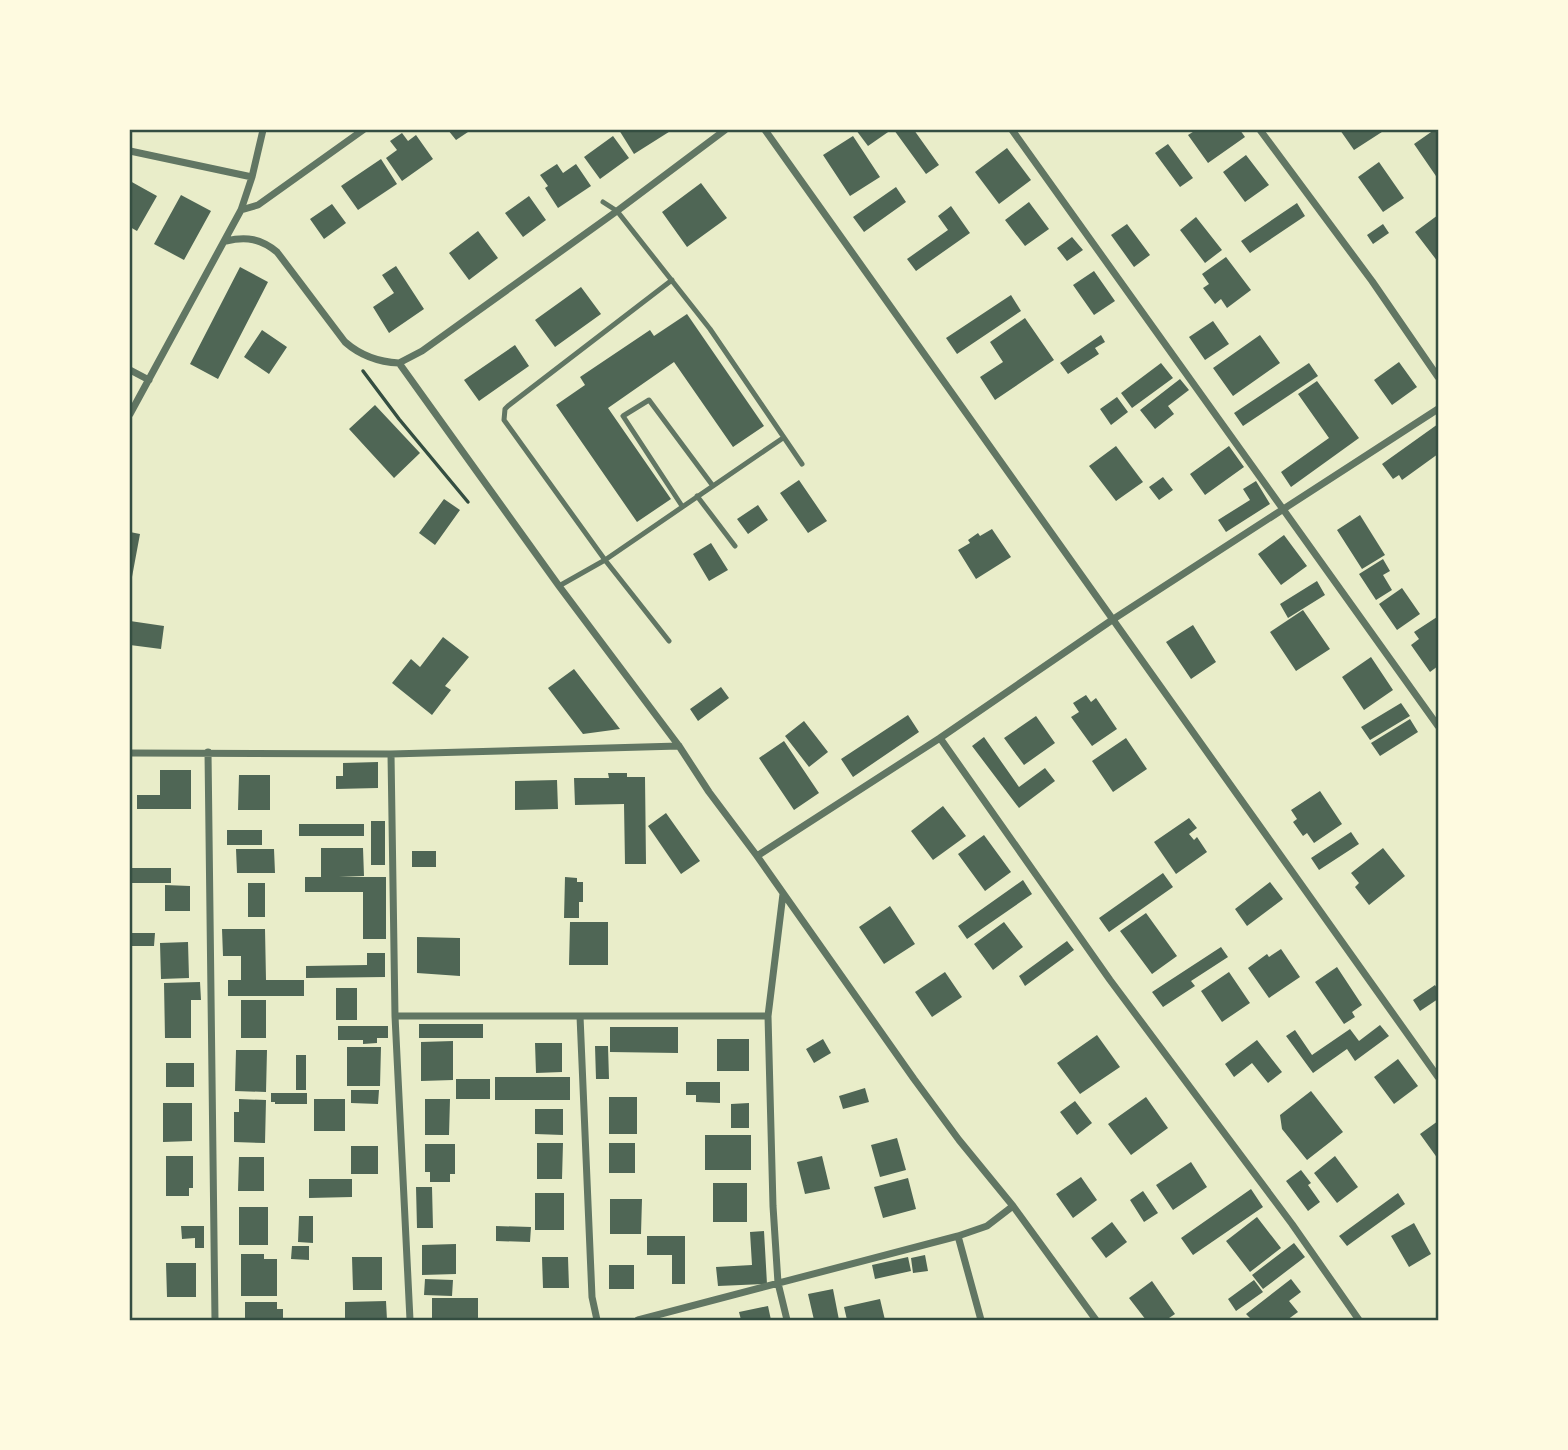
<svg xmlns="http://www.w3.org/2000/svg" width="1568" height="1450" font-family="Barlow,sans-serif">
	<rect width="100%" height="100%" fill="#e9edc9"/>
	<path fill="#4f6655" d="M448 130H471L456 140Z
		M619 130H672L634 154Z
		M856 130H891L868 146Z
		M894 130H914L939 165 926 174Z
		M1196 130 1229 131 1240 130 1245 137 1208 163 1188 135Z
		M1340 130H1385L1354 150Z
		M1434 130H1438V179L1414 144Z
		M402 133 408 141 416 135 433 159 402 181 386 158 397 150 390 141Z
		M613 136 629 158 600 179 584 157Z
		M853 136 880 177 850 196 823 155Z
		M1168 144 1193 178 1180 187 1155 153Z
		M1007 148 1031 180 999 204 975 172Z
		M1246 155 1269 185 1245 202 1223 172Z
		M381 159 397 184 358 210 341 186Z
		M1379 162 1404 198 1383 212 1358 177Z
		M557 164 563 173 576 164 591 186 558 208 545 188 548 186 540 175Z
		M130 181 157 196 137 231 130 227Z
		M701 183 727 218 687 247 662 212Z
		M896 187 906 202 864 232 853 217Z
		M181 195 211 211 184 260 154 244Z
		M529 196 546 220 523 237 505 213Z
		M1029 202 1049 229 1025 246 1005 220Z
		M1297 203 1305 216 1250 253 1241 241Z
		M332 204 346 223 324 239 310 219Z
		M951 206 970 233 916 271 907 259 948 230 938 216Z
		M1438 215V262L1415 232Z
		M1196 217 1222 250 1205 263 1180 230Z
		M1127 224 1150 255 1134 267 1111 235Z
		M1383 224 1389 233 1373 244 1367 235Z
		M478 231 498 258 469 280 449 253Z
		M1072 237 1083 250 1067 261 1057 248Z
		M1226 257 1251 290 1227 308 1221 299 1215 304 1203 288 1209 284 1202 274Z
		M396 266 424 309 389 333 373 307 394 293 382 275Z
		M240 267 268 282 218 379 190 364Z
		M1094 271 1115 301 1094 315 1073 285Z
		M581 287 601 314 555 347 535 320Z
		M1011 295 1021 311 957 354 946 338Z
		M687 314 764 426 733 447 674 362 608 408 671 499 637 522 556 405 585 385 580 377 650 330 654 336Z
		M1025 318 1054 360 995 400 980 377 1003 362 990 342Z
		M1213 321 1229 344 1205 360 1189 337Z
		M262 330 287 347 269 374 244 357Z
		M1101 335 1105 342 1095 348 1099 354 1068 374 1060 363Z
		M1260 335 1280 363 1233 396 1213 368Z
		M515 345 529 366 479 401 464 380Z
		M1399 362 1417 387 1392 405 1374 380Z
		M1161 363 1173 378 1132 408 1121 393Z
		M1309 363 1318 376 1243 426 1234 413Z
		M1180 379 1189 390 1168 406 1174 414 1155 429 1140 410Z
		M1317 381 1359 438 1291 487 1281 472 1329 438 1298 394Z
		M1117 397 1128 412 1111 425 1100 409Z
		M375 405 420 453 394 478 349 429Z
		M1438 424V447L1436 449 1438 454 1402 480 1399 475 1393 479 1382 464Z
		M1116 446 1143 482 1116 501 1089 466Z
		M1229 446 1244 467 1205 495 1190 474Z
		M1163 477 1173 490 1159 500 1149 487Z
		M799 480 827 521 808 533 780 493Z
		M1256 481 1270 504 1226 532 1218 520 1250 500 1243 489Z
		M444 499 460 510 435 545 419 533Z
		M758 505 768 520 748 534 737 519Z
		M1360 515 1385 555 1362 569 1337 530Z
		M992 529 1011 557 976 579 958 550 970 543 968 540 978 533 980 536Z
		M130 532 140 534 132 577H130Z
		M1284 535 1307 566 1281 585 1258 554Z
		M711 543 728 570 709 581 693 554Z
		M1383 559 1390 571 1383 575 1392 590 1376 600 1359 574Z
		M1317 581 1325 595 1288 618 1280 604Z
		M1402 588 1420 614 1397 630 1379 604Z
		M1303 610 1330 649 1296 671 1270 632Z
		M1437 617 1438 666 1430 672 1411 645 1419 639 1414 632Z
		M130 621 164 626 161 649 130 645Z
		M1193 625 1216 662 1191 679 1166 642Z
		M443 637 469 657 445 686 451 690 432 715 392 683 411 659 420 667Z
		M1371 657 1393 690 1364 710 1342 677Z
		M574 669 620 729 583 734 548 688Z
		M721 687 729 698 698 721 690 709Z
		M1086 695 1091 702 1096 698 1117 729 1092 746 1071 717 1079 712 1073 703Z
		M1401 703 1410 716 1370 740 1361 727Z
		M908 715 919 732 853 777 841 759Z
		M1036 716 1055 743 1024 765 1004 738Z
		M1410 719 1418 732 1380 756 1371 743Z
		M804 721 828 752 809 767 785 736Z
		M984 737 1019 787 1045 768 1055 781 1019 808 972 746Z
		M1126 738 1147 769 1113 792 1092 761Z
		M784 741 819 793 794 810 759 758Z
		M378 762V788L336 789V776H343V763Z
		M160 770H191V809H137V795H160Z
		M608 773H627V777H645L646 864H625L624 804 575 805 574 778H609Z
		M239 775H270V810H238Z
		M557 780 558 809 515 810V781Z
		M1320 791 1342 824 1314 843 1307 833 1303 836 1293 822 1297 819 1291 810Z
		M943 806 966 836 933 860 911 831Z
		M666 813 700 861 681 874 648 826Z
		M1189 818 1197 828 1189 834 1194 840 1197 837 1207 852 1176 874 1154 842Z
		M371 821H385V865H371Z
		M299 824H364V836H299Z
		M227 830H262V845H227Z
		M1351 832 1359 844 1319 870 1311 858Z
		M984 835 1011 872 985 891 958 854Z
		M321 848H363L364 876 339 877H386V939H363V892H305V877H321Z
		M1383 848 1405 876 1369 905 1355 887 1359 883 1351 873Z
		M236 849H274L275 873H237Z
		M412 851H436V867H412Z
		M131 868H171V883H131Z
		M1163 873 1173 887 1109 932 1099 918Z
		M565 877 577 878V882H583V902H579V918H564Z
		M1023 880 1032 894 967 939 958 926Z
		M1270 882 1283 899 1247 926 1235 909Z
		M248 883H265V917H248Z
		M165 885 190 886V911H165Z
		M890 906 915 944 884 964 859 927Z
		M1146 913 1177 956 1152 974 1120 931Z
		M570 922H608V965H569Z
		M1004 922 1023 947 993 970 974 944Z
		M222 929H265L266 980H304V996H228V980H241V956H223Z
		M130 933H155L154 946H130Z
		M417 937 460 938V976L417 973Z
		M1067 941 1074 950 1025 986 1019 976Z
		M188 942 189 978 161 979 160 943Z
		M1221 947 1228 957 1191 981 1195 986 1163 1007 1152 992Z
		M1281 949 1300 977 1269 998 1248 968 1267 954 1269 957Z
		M367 953H385V977L306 978V966L367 965Z
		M1337 967 1362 1005 1352 1012 1355 1017 1344 1024 1315 982Z
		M945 972 962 997 932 1017 915 992Z
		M1229 972 1250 1003 1222 1022 1201 991Z
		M200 982 201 1000H191V1038H165L164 983Z
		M1435 985 1438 990V999L1420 1011 1413 1000Z
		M336 988H357V1020H336Z
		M241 1000H266V1038H241Z
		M419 1024H483V1038H419Z
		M1380 1025 1389 1036 1355 1061 1347 1049 1313 1073 1286 1036 1295 1030 1312 1055 1350 1029 1359 1041Z
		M338 1026H388V1038H377V1043L363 1044V1040H338Z
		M610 1027H678V1053L610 1052Z
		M1097 1035 1120 1067 1080 1094 1057 1063Z
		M717 1039H749V1071H717Z
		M823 1039 831 1053 814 1063 806 1049Z
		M1257 1040 1282 1072 1268 1083 1252 1063 1234 1077 1225 1064Z
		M453 1041V1080L421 1081V1042Z
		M535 1043H562V1072L536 1073Z
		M595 1046H608L609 1079H596Z
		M347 1047H381L380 1086H347Z
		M236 1050H267L266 1092 235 1091Z
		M296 1055H306V1090H296Z
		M1398 1059 1418 1086 1394 1104 1374 1077Z
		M166 1063H194V1087H166Z
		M495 1077H570V1100H495Z
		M456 1079H490V1099H456Z
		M686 1082H720V1103L696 1102V1095H686Z
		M865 1088 869 1102 843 1109 839 1096Z
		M351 1090H379L378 1104 351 1103Z
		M1311 1091 1343 1132 1307 1160 1282 1129 1280 1115Z
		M271 1093H307V1104H275V1102H271Z
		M609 1097H637V1134H609Z
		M1146 1097 1168 1128 1131 1155 1108 1124Z
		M239 1099 266 1100 265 1143 234 1142V1112H239Z
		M314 1099H345V1131H314Z
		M425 1099H450L449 1135H425Z
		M1075 1101 1092 1123 1077 1135 1060 1112Z
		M163 1103H192V1141L163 1142Z
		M749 1103V1128H731V1104Z
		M535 1109H563V1135L535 1134Z
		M1438 1121V1159L1420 1134Z
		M705 1135H751V1170H705Z
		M897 1138 906 1170 880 1177 871 1145Z
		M537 1143H563L562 1179H537Z
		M609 1143H635V1173H609Z
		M425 1144H455V1174H450V1182H430V1172H425Z
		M351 1146H378V1174H351Z
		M166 1156H193V1188H189V1196H166Z
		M822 1156 830 1189 805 1194 797 1162Z
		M1335 1156 1358 1187 1337 1203 1314 1173Z
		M239 1157H264V1191H238Z
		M1191 1162 1207 1187 1173 1210 1156 1185Z
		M1301 1170 1311 1183 1308 1185 1320 1202 1308 1211 1286 1181Z
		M1081 1177 1097 1200 1073 1218 1056 1194Z
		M908 1178 916 1209 883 1218 874 1187Z
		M309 1179H352V1197L309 1198Z
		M713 1183H747V1222H713Z
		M416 1187H432L433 1228H417Z
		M1251 1189 1263 1207 1193 1255 1181 1238Z
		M1143 1191 1158 1213 1144 1222 1130 1200Z
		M535 1193H564V1230H535Z
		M1398 1193 1405 1204 1347 1246 1339 1236Z
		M610 1199H642L641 1234H610Z
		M239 1207H268V1245H239Z
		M299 1216H313V1243L298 1242Z
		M1257 1217 1281 1248 1250 1272 1226 1241Z
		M1112 1222 1127 1242 1106 1258 1091 1238Z
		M1414 1223 1431 1254 1409 1267 1391 1236Z
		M181 1226H204V1248H195V1238L182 1239Z
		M496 1226 531 1227 530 1242 496 1241Z
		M764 1231 767 1284 718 1286 716 1267 752 1265 750 1232Z
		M647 1236H685V1284H672V1255H647Z
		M1294 1243 1305 1257 1263 1289 1252 1275Z
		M456 1244V1274L422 1275V1245Z
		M292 1246H309V1260L291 1259Z
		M241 1254H264V1259H277V1296H241Z
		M925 1255 928 1271 913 1273 911 1258Z
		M352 1257H382V1290H353Z
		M542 1257H568L569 1288H543Z
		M908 1257 911 1271 875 1279 872 1265Z
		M166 1263H196V1297H167Z
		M609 1265H634V1289H609Z
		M425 1279 453 1280 452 1296 424 1295Z
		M1291 1279 1301 1292 1289 1301 1298 1312 1287 1320H1252L1246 1314Z
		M1254 1280 1263 1292 1236 1311 1228 1299Z
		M1152 1281 1175 1314 1166 1320H1146L1129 1298Z
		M833 1289 839 1320H814L808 1294Z
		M432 1298H478V1320H432Z
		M880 1299 885 1320H847L844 1307Z
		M386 1301 387 1320H345V1302Z
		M245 1302H277V1309H283V1320H245Z
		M768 1306 771 1320H741L739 1312Z"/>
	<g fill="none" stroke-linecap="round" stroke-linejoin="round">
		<path stroke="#344e41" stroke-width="3.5" d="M363 371 399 419 468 502"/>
		<path stroke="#617663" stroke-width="5" d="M603 202 617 211 710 329 802 464
			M697 496 735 546
			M682 506 623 416 649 400 713 486
			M559 586 605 560 783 438
			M669 641 605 560 504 420 505 409 508 406 672 280"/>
		<path stroke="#617663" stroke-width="7" d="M765 130 1438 1077
			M1012 130 1438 726
			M1260 130 1372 281 1438 377
			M130 151 252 177
			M241 210 258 205 363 130
			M226 241C247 236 261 239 277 252L345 342C361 356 378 362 399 363
			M399 363 559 586 679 746 709 792 757 856 914 1079 959 1140 1013 1206 1096 1320
			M399 363 422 351 617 211 725 130
			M130 370 149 380
			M130 414 241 210 252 177 263 130
			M940 738 1110 980 1292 1224 1359 1320
			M208 752 215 1320
			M130 753 391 754 679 746
			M391 754 395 1016 410 1320
			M757 856 940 738 1112 620 1438 409
			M783 894 768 1016 773 1206 778 1283 787 1320
			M395 1016H768
			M580 1016 592 1297 597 1320
			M958 1236 981 1320
			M638 1320 958 1236 987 1226 1013 1206"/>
	</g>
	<rect width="1568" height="1450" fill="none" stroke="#fefae0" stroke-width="262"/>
	<rect x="131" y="131" width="1306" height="1188" fill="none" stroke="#344e41" stroke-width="2.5"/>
</svg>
